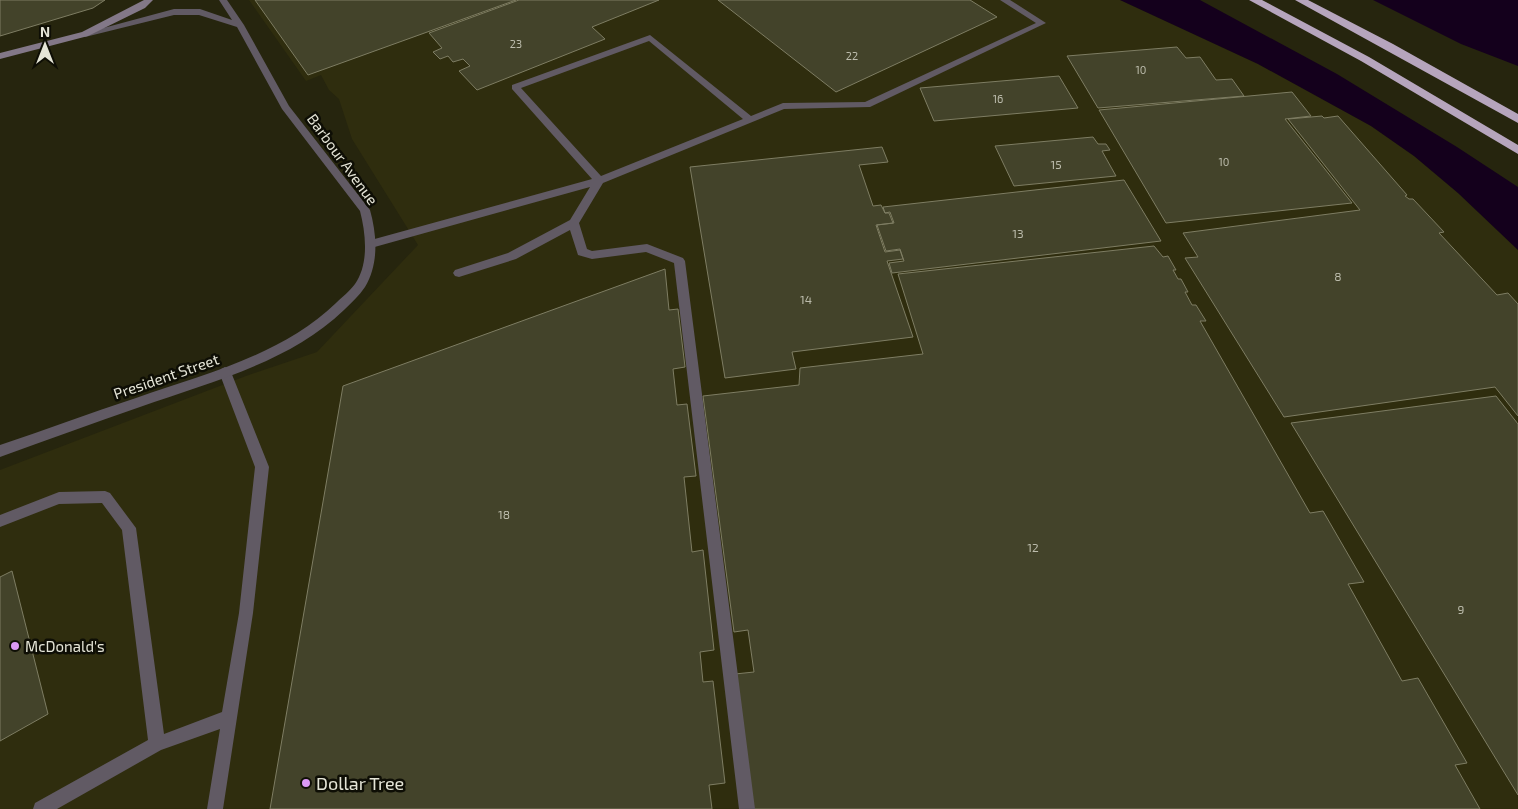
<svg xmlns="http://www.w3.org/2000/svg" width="1518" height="809" font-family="'Exo 2',sans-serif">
	<rect width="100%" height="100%" fill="#26250e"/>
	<path fill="#2f2d0e" d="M249 0H1120L1258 64 1371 126 1414 156 1458 193 1518 250V809H0V470L246 376 317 352 418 245 352 139 339 99 329 90 321 75 306 81Z"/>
	<path fill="#14001c" d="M1120 0H1200L1337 74 1457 147 1518 187V250L1458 193 1414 156 1371 126 1258 64Z
		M1373 0H1518V66L1461 44Z"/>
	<path fill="#43432a" stroke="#7e7d63" d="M0 0H105L93 8 0 36Z
		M255 0H516L308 75Z
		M519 0H659L592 27 605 39 477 90 459 71 470 66 463 59 453 62 448 56 440 59 433 52 442 48 429 33Z
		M718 0H970L997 17 836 92Z
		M1177 47 1186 58 1200 57 1216 80 1232 79 1244 96 1098 108 1067 56Z
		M1059 76 1078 108 934 121 920 88Z
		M1292 92 1311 116 1285 119 1352 203 1166 223 1099 110Z
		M1322 116 1324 118 1338 116 1407 195 1405 196 1409 199H1413L1444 232 1439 233 1497 295 1508 293 1518 304V416L1495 387 1284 417 1185 258 1198 257 1183 233 1360 210 1288 119Z
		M1093 137 1098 144H1106L1110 150 1102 151 1116 176 1014 186 995 146Z
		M882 147 888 162 859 165 873 206 881 205 885 213H889L893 223 876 225 885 252 900 250 903 259 887 261 913 337 792 352 796 369 725 378 690 167Z
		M1124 180 1161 241 892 273 889 263 904 261 900 249 886 251 877 225 894 223 890 212 885 213 883 207Z
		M1154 246 1163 257 1168 256 1176 270H1173L1178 279H1181L1188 292H1185L1192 305H1196L1206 321H1200L1310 513 1323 511 1364 582 1348 584 1402 681 1418 678 1467 763 1455 765 1480 809H752L735 674 754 672 748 630 734 632 703 396 799 385 800 368 923 354 898 274Z
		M665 269 669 310 678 309 685 367 673 369 677 405 687 404 696 476 684 477 692 552 703 550 714 650 700 652 703 682 713 681 725 783 709 785 712 809H270L343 386Z
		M1496 396 1518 424V795L1291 423Z
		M12 571 48 714 0 741V577Z"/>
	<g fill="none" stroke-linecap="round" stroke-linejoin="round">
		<path fill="#615a64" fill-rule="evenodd" d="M1000 0H1010L1046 23 870 107 784 109 603 183 579 223 587 249 592 251 647 244 683 258 685 261 755 809H739L674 263 646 252 592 259 578 255 570 230 516 259 459 277 455 276 453 273 455 270 508 253 570 220 590 187 371 248 366 244 371 240 592 179 512 89V85L650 35 751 116 783 103 865 102 1036 23ZM649 41 743 119 601 176 521 88Z
			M225 367 229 369 231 372 269 467 253 613 223 809H207L220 729 161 750 57 809H33L35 803 148 740 122 530 102 503 59 504 0 527V515L59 492 105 491 110 493 136 528 164 734 222 712 239 613 255 467 219 372 221 369Z"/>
		<path fill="#615a64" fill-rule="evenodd" d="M219 0H227L244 25 289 106 370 210C377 235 379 264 365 287 359 296 351 303 344 310 289 363 210 382 140 407 93 423 47 440 0 457V445C45 430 90 413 136 398 205 374 282 355 336 303 342 297 350 291 355 284 369 264 366 234 360 211L282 109 237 27 199 15H174L85 37 81 34 174 9H200L232 20Z"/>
		<path fill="#837888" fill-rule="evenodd" d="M144 0H153L145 8 88 36 0 59V53L82 32Z"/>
		<path fill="#b6a5bd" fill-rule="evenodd" d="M1249 0H1262L1369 57 1518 145V154L1361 61Z
			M1295 0H1308L1393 44 1518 114V123Z"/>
	</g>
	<g fill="#db99f5" stroke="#0e0e05" stroke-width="2">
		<circle cx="15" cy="646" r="5"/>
		<circle cx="306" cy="783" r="5"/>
	</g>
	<g text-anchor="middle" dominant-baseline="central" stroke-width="5" stroke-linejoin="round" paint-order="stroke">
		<g font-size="11" fill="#bcbcac">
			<text x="516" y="43">23</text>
			<text x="852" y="55">22</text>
			<text x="1141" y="69">10</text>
			<text x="998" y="98">16</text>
			<text x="1224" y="161">10</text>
		</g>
		<g font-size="12" fill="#bcbcac">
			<text x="1056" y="164">15</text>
			<text x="1018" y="233">13</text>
			<text x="1338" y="276">8</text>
			<text x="806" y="299">14</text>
			<text x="504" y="514">18</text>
			<text x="1033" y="547">12</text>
			<text x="1461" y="609">9</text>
		</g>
		<g font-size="15" fill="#e5e5d7" stroke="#0e0e05">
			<text transform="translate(343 159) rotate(54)">Barbour Avenue</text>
			<text transform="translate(166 376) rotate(-19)">President Street</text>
		</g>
		<g font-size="15" fill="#e5e5d7" stroke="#0e0e05" text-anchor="start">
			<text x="25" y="646">McDonald's</text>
		</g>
		<g font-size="18" fill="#e5e5d7" stroke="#0e0e05" text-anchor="start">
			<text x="316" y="783">Dollar Tree</text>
		</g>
	</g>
	<g transform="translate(45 45)" stroke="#0e0e05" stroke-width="4" paint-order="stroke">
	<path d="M0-4L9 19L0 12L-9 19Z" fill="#e5e5d7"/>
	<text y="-8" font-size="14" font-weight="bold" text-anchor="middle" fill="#e5e5d7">N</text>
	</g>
</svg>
